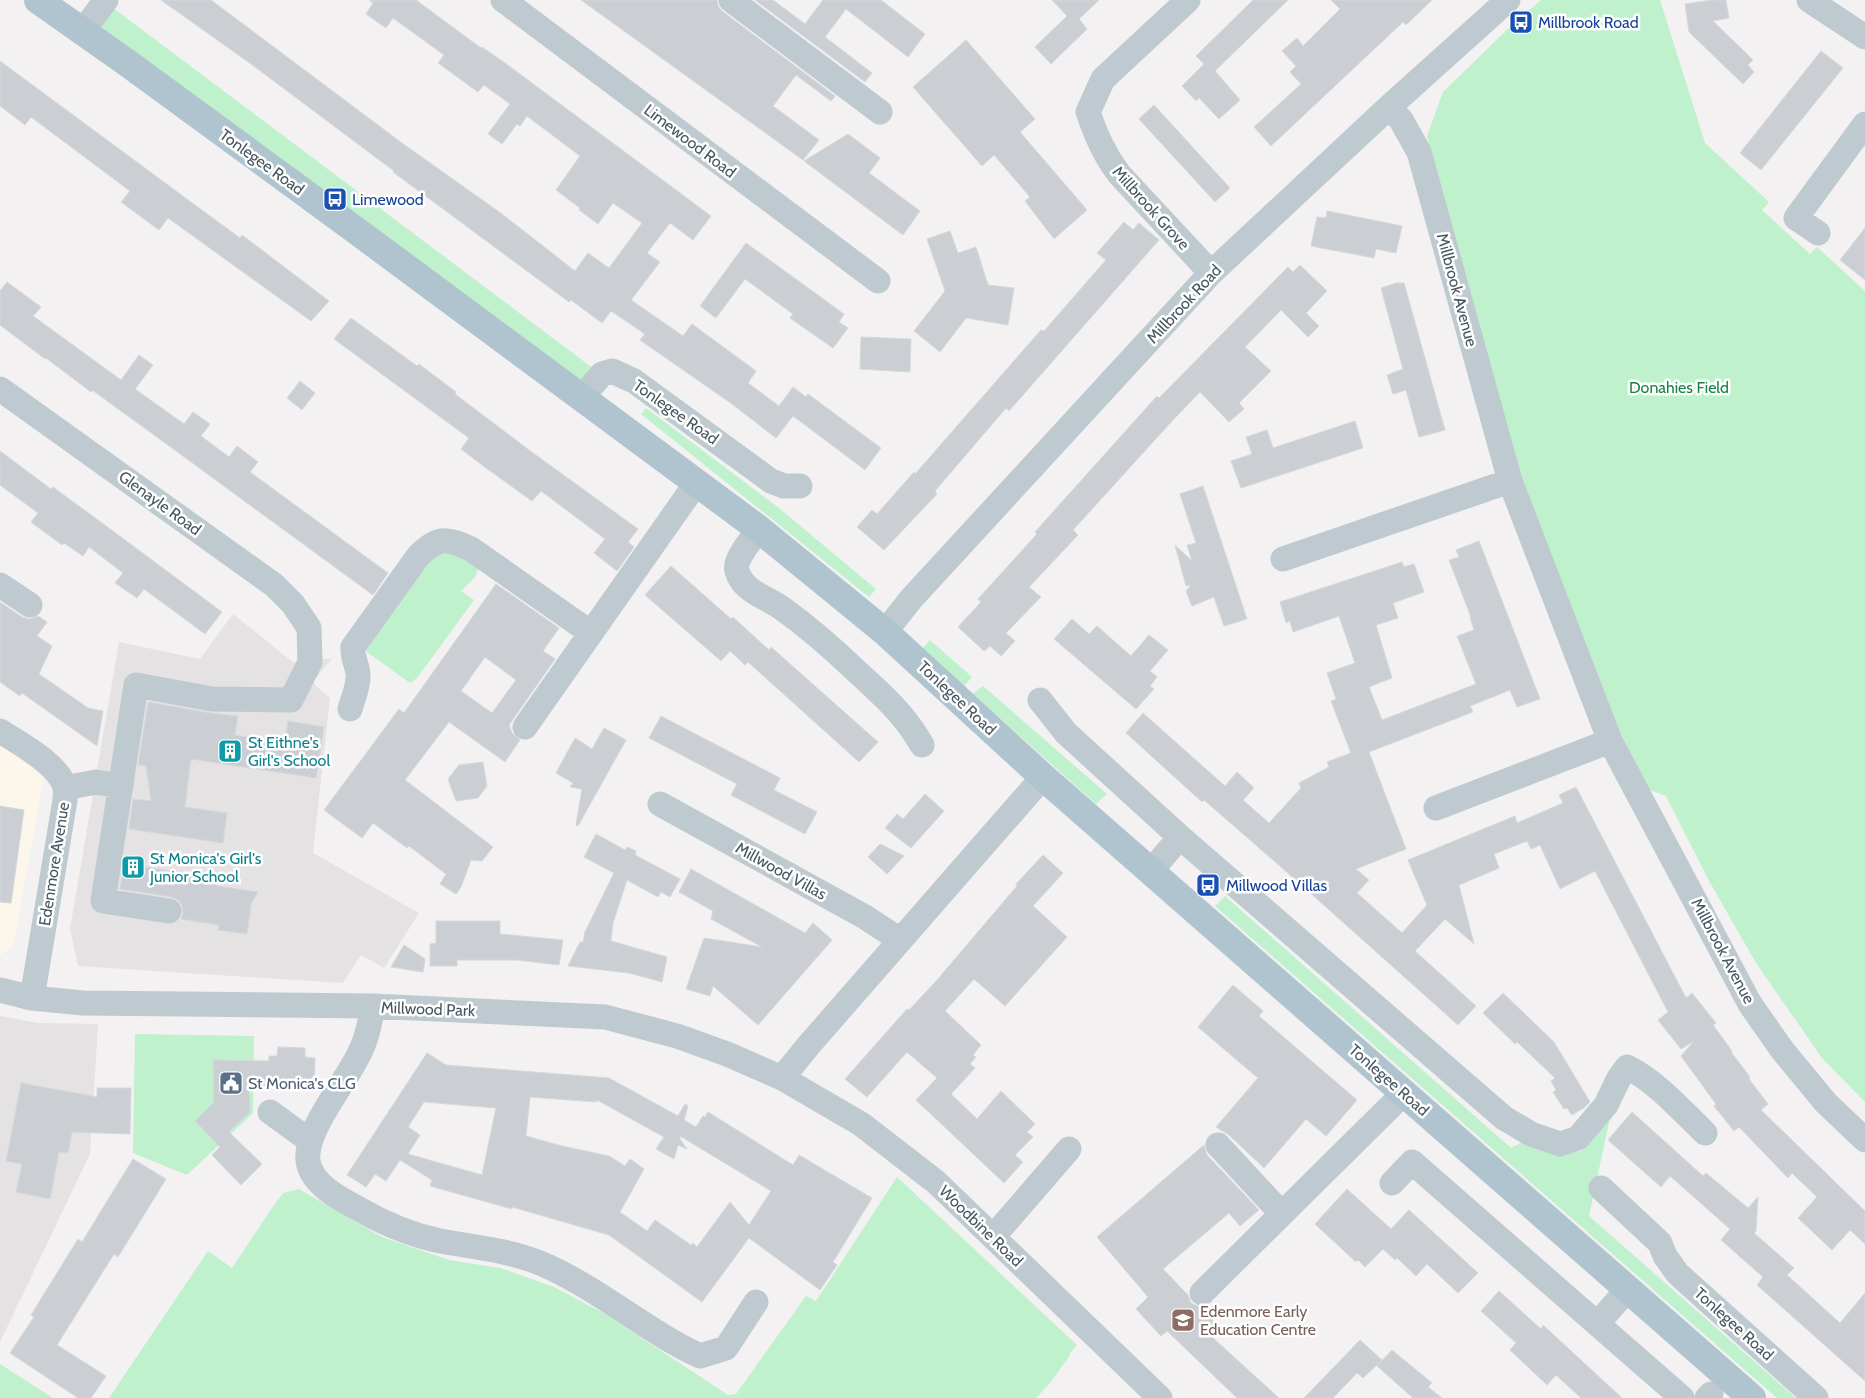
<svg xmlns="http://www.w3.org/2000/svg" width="1865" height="1398" font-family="Cabin,sans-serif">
	<rect width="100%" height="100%" fill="#f3f1f1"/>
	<path fill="#fdf6eb" d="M0 742 44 778 13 946 0 955Z"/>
	<path fill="#e4e2e3" d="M233 614 294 663 302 658 332 659 312 682 330 698 313 853 419 913 384 968 361 955 343 983 78 966 70 929 119 642 200 659Z
		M0 1016 38 1023 98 1024 90 1154 0 1342Z"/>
	<path fill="#bff1cc" d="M1541 0H1660L1705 143 1769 202 1762 210 1810 254 1817 247 1865 291V1102L1822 1058 1756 963 1708 879 1666 796 1634 784 1510 481 1427 136 1443 92 1512 25Z
		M105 2 606 378 578 394 84 31Z
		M646 408 779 508 876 589 869 597 641 414Z
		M450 547 479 567 475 577 461 591 474 600 417 678 410 683 367 652 366 639 421 559Z
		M930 640 972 677 956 695 914 658Z
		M983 686 1107 794 1096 804 973 694Z
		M1225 896 1511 1148 1526 1140 1556 1155 1581 1151 1612 1108 1589 1216 1796 1398H1777L1215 906Z
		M135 1034 254 1036 253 1113 187 1175 133 1153Z
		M897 1177 1077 1345 1070 1353V1355L1050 1383 1036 1398H109L208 1251 232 1268 274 1205 283 1193 299 1189 382 1237 449 1260 500 1268 554 1287 605 1314 728 1395 736 1394 806 1296 816 1301Z
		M0 1364 53 1398H0Z"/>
	<path fill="#cbcfd3" stroke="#d5d8dc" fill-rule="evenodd" d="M161 0H211L402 143 502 214 575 271 588 253 609 268 642 223 613 203 598 224 579 210 580 208 556 190 580 156 527 116 520 126 517 124 502 144 488 134 510 104 484 85 478 92 438 63 444 55 393 18 386 28 366 14 373 3 369 0H416L481 48 482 47 505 63 711 216 693 240 670 223 647 253 660 262 631 300 683 336 692 324 756 371 748 383 779 406 793 387 806 397 808 394 881 448 865 470 793 416 776 438 732 404 640 340 645 334 611 311 602 323 571 300 569 302 393 172 394 171 251 64Z
		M581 0H717L718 6 722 11 835 96 831 101 796 75 773 106 819 140 803 160Z
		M755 0H773L805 24 823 0H881L925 34 908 57 846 9 825 37 872 73 865 82Z
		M1052 0H1099L1079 19 1087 29 1051 64 1035 47 1067 16Z
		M1253 0H1288L1215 71 1240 100 1219 119 1199 98 1196 101 1182 86 1204 64 1196 56Z
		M1331 0H1432L1406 25 1403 22 1271 146 1254 127 1301 84 1290 72 1296 66 1282 51 1297 38 1303 46 1340 9Z
		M1712 0H1726L1729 18 1713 21 1753 60 1748 65 1754 72 1743 84 1689 32 1685 4Z
		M966 40 1035 119 1020 132 1087 210 1054 239 1025 201 1030 197 994 155 982 166 913 87Z
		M1821 51 1843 68 1761 170 1740 153Z
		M0 61 195 205 240 238 242 235 329 301 311 321 168 218 159 230 121 202 130 191 31 117 25 125 0 106Z
		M1154 105 1230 188 1215 202 1139 119Z
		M848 134 880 158 869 173 920 211 903 235 804 161Z
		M1327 211 1402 226 1396 253 1376 249 1374 258 1311 246 1317 217 1326 218Z
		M1124 222 1133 230 1139 223 1159 240 1009 411 1006 408 935 491 937 494 884 550 857 527 872 510 877 514 914 472 915 474 1041 330 1044 331 1106 260 1097 253Z
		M1865 228V280L1840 260Z
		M950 231 958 253 976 247 988 285 1014 288 1008 325 966 318 940 352 914 331 945 291 927 239Z
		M746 243 844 314 839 322 848 328 833 348 790 318 793 314 745 279 716 318 700 306Z
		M1300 265 1327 291 1306 313 1319 326 1308 337 1281 310 1245 347 1271 371 1239 403 1244 409 1229 422 1200 392 1173 420 1073 530 1078 535 1029 587 1041 597 1006 633 1015 641 1001 656 990 646 984 651 958 627 981 602 978 599 1037 534 1035 532 1157 396 1159 398 1288 267 1293 272Z
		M7 282 41 307 33 316 121 380 139 355 153 365 135 389 184 424 193 412 210 424 201 436 229 457 237 446 258 462 250 472 388 573 373 595 139 424 92 390 91 392 46 358 45 359 0 325V291Z
		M1396 283H1404L1445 430 1419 437 1406 390 1393 394 1387 375 1403 369 1381 288Z
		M351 318 417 366 419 364 456 392 455 394 529 450 638 529 628 542 634 547 617 571 594 553 605 539 541 491 532 501 486 468 461 449 469 438 334 339Z
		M861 337 911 339 910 372 860 369Z
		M300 381 315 393 302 410 287 398Z
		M1355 421 1363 448 1241 488 1231 461 1252 454 1246 437 1267 430 1273 448Z
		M0 451 51 489 53 487 98 520 222 612 205 634 144 589 137 598 115 583 123 573 89 547 83 556 64 543 62 545 31 522 38 513 0 485Z
		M1203 486 1247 619 1224 626 1214 597 1192 606 1186 591 1191 585 1186 586 1175 545 1192 561 1187 545 1196 543 1180 494Z
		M1479 541 1540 699 1517 707 1510 690 1470 706 1473 712 1369 752 1406 849 1356 869 1369 880 1357 893 1402 933 1427 905 1408 860 1515 816 1517 823 1563 803 1559 795 1576 787 1686 998 1692 993 1716 1023 1713 1025 1732 1051 1731 1052 1750 1077 1749 1079 1768 1104 1761 1110 1865 1211V1244L1850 1230 1832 1250 1798 1218 1817 1197 1792 1173 1788 1178 1739 1127 1734 1131 1714 1106 1716 1104 1681 1056 1694 1041 1681 1049 1658 1020 1668 1012 1595 871 1560 889 1540 845 1531 849 1527 841 1494 854 1499 868 1459 885 1474 944 1445 919 1415 951 1476 1006 1458 1025 1289 874 1204 800 1202 802 1126 733 1143 713 1225 786 1237 772 1254 788 1243 800 1269 823 1301 788 1299 783 1329 767 1327 762 1351 753 1331 701 1336 699 1327 673 1355 663 1339 616 1293 632 1290 621 1286 623 1280 602 1402 562 1404 567 1414 564 1424 592 1393 603 1398 618 1376 625 1392 678 1369 687 1382 720 1476 684 1457 636 1474 630 1470 617H1471L1449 560 1459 557 1456 550Z
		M671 566 731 619 733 617 769 650 771 647 878 742 859 762 748 662 745 665 730 651 721 661 645 595Z
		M496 584 559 628 543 651 555 659 509 725 512 733 520 740 505 762 449 722 405 780 493 847 482 861 471 860 461 887 456 894 440 884 446 874 409 846 407 848 373 823 362 838 324 810 399 709 404 713ZM485 657 516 680 492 713 461 691Z
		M0 602 22 617 30 619 38 616 47 622 37 636 52 646 39 674 88 708 103 711 97 746 22 693 20 696 0 682Z
		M1072 619 1089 634 1097 626 1131 656 1149 635 1168 650 1150 671 1157 677 1150 686 1154 689 1136 709 1054 639Z
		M148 702 210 713 238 716 235 735 285 743 288 721 324 727 316 778 191 759 185 807 227 813 223 843 129 829 133 799 151 801 146 766 138 765Z
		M661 716 780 778 774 790 817 812 805 834 731 795 737 784 649 738Z
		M604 728 626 740 578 826 576 825 582 789 570 787 573 783 556 773 575 738 592 749Z
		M483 762 487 786 478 798 456 801 448 779 459 765Z
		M925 794 944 811 911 848 885 828 897 814 903 819Z
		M0 806 24 810 11 903 0 902Z
		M596 834 625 850 627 847 636 851 635 855 680 879 670 897 661 892 658 897 627 880 613 923 611 941 667 957 662 982 629 973 568 966 580 942H583L585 932 614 873 584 857Z
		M880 844 904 856 887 874 868 857Z
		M1043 855 1063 873 1033 906 1067 937 1005 1006 974 979 945 1011 981 1045 973 1055 976 1057 970 1064 975 1068 951 1094 977 1119 1001 1091 1035 1124 1027 1132 1033 1137 1015 1155 1023 1162 1004 1183 916 1100 937 1078 907 1052 867 1097 845 1079 907 1009 909 1010 937 980 1017 886 1016 884Z
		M124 864 218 878 217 886 258 892 251 904 247 934 218 930 219 925 181 919 183 913 182 905 178 900 172 897 120 889Z
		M691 869 805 933 813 923 832 940 758 1025 713 986 710 996 686 989 704 938 762 947 711 919 713 911 679 892Z
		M436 921H500V934L563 940 559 965 517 960H457V966H430V944L436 943Z
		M404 945 425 959 423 972 391 967Z
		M1233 985 1263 1011 1259 1016 1357 1100 1326 1136 1306 1119 1264 1168 1229 1135 1216 1127 1258 1078 1198 1027Z
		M1503 993 1554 1042 1590 1102 1585 1107 1572 1115 1567 1108 1564 1109 1553 1092 1556 1090 1551 1081 1555 1078 1517 1042 1515 1044 1483 1013Z
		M278 1047 305 1048V1057L315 1058 314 1088 249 1086 250 1112 229 1132 262 1164 241 1185 212 1155 220 1147 195 1121 214 1102 213 1060 269 1061V1056H277Z
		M427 1053 446 1065 609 1078 678 1116 685 1104 688 1106 684 1120 696 1127 703 1116 705 1117 708 1112 793 1165 799 1155 872 1198 833 1262 837 1265 820 1290 749 1238 702 1302 609 1235 512 1207V1209L430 1186 432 1180 400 1160 386 1181 375 1174 366 1187 347 1175ZM530 1097 597 1102V1100L664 1137 656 1149 674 1159 678 1145 687 1149 680 1139V1136L771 1191 749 1225 730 1202 697 1247 693 1243 691 1245 655 1220 647 1231 620 1212 644 1169 630 1159 625 1166 609 1156 562 1146 526 1136ZM424 1102 496 1108 482 1175 408 1154 420 1135 408 1127Z
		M21 1083 97 1097V1088H131L130 1134 72 1132 68 1153 59 1152 50 1199 16 1192 22 1164 6 1161Z
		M1632 1112 1703 1176 1706 1173 1748 1208 1758 1197 1756 1231 1754 1233 1794 1268 1787 1275 1840 1323 1865 1293V1381L1757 1285 1763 1277 1721 1240 1730 1229 1670 1176 1661 1187 1608 1140Z
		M1204 1145 1207 1155 1259 1210 1240 1226 1229 1213 1163 1269 1188 1295 1191 1303 1200 1307 1221 1329 1212 1337 1279 1398H1237L1167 1331 1161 1336 1136 1309 1148 1297 1097 1237Z
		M133 1159 166 1179 118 1257 114 1254 57 1345 106 1376 91 1398H78L10 1353 34 1317 31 1315 78 1239 82 1242Z
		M1347 1189 1391 1229 1409 1210 1478 1273 1458 1293 1427 1264 1416 1276 1397 1258 1395 1260 1383 1249 1365 1267 1358 1260 1356 1262 1315 1224Z
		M1499 1291 1541 1329 1543 1325 1622 1398H1581L1556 1375 1547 1385 1510 1350 1516 1343 1481 1311Z
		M1360 1340 1382 1360 1363 1378 1357 1373 1333 1398H1304Z
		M1392 1350 1432 1383 1428 1387 1442 1398H1413L1377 1366Z"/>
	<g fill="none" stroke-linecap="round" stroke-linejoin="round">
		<path stroke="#becad0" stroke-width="25" d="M503 0 878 281
			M731 0 880 112
			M1188 0 1103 79 1088 112C1096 135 1104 154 1119 174L1211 273
			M1809 0 1865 37
			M82 32 106 0
			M1389 107 1401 120 1419 152 1510 481 1610 741 1750 1004 1783 1051 1826 1103 1865 1140
			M1818 233 1796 218 1865 124
			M0 389 274 585 293 604 309 628 310 662 291 700 212 699 136 685 103 901 169 911
			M582 397 602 374 612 371 634 381 771 481 784 486H800
			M759 529C753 538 733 560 737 571 743 592 767 597 783 609 808 627 831 647 853 668 881 694 903 712 922 745
			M1283 559 1510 481
			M0 585 30 605
			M885 632 911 599 1211 273 1389 107 1508 0
			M1040 700 1066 733 1180 837 1504 1118 1531 1134 1560 1144 1578 1138 1606 1105 1619 1078 1627 1067C1656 1081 1682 1111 1705 1133
			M350 709C353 698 359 686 358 674 357 664 352 657 353 647L419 555C440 536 446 538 471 549L591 633
			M525 727 697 482
			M0 731C19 743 60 765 65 788 66 792 65 797 65 800L32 998
			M65 788 96 782 121 786
			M660 804 865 917 900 940
			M1436 808 1610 741
			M1151 871 1180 837
			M0 990 32 998 83 1003 373 1006
			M782 1078 808 1046 1043 777
			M270 1112 310 1141
			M1218 1145 1281 1213
			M1392 1183 1412 1162 1682 1398
			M1601 1188 1660 1243 1665 1256 1678 1274 1816 1398
			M993 1237 1069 1149
			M1202 1293 1404 1093
			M756 1302 726 1348 700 1356C644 1330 597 1287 540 1263 508 1250 473 1247 440 1241 412 1235 383 1223 359 1209 340 1199 311 1184 308 1161 304 1131 346 1082 359 1054 367 1039 370 1022 373 1006L605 1017 677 1036 727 1054 782 1078 861 1124 936 1182 1160 1398
			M1597 1324 1627 1290
			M1707 1398 1711 1394"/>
		<path stroke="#b0c4d0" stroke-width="28" d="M38 0 126 62 354 229 759 529 885 632 1043 777 1752 1398"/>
	</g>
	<defs>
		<g id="bus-square" transform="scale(1.25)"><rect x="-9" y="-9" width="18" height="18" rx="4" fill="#1a4fb4" stroke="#fff"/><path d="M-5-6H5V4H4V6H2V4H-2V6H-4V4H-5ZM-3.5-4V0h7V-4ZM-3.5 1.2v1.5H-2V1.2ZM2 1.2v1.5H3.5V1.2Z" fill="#fff"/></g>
		<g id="building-square" transform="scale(1.25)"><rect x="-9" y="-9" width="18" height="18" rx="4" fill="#0f9aa8" stroke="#fff"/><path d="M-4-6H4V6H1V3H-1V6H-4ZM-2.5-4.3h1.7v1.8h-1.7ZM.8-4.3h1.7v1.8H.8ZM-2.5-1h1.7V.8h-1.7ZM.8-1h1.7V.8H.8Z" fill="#fff"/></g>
		<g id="civic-square" transform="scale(1.25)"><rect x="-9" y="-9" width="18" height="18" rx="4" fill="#5c6f8a" stroke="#fff"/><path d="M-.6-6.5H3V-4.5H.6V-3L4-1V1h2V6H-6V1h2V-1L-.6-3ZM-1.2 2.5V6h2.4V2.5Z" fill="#fff"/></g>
		<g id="school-square" transform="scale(1.25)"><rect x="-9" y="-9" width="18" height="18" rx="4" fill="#8d6e63" stroke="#fff"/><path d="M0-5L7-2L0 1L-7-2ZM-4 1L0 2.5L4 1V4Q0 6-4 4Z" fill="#fff"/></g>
	</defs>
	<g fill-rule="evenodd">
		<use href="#bus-square" x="1521" y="22"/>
		<use href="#bus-square" x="335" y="199"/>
		<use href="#building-square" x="230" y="751"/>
		<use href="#building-square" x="133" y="867"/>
		<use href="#bus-square" x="1208" y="885"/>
		<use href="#civic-square" x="231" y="1083"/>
		<use href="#school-square" x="1183" y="1320"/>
	</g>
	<g text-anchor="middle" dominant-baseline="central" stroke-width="5" stroke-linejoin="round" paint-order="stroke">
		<g font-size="16" fill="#164399" stroke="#fff" text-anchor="start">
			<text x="1538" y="22">Millbrook Road</text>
			<text x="352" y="199">Limewood</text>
			<text x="1226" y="885">Millwood Villas</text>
		</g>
		<g font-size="16" fill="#48575f" stroke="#fff">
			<text transform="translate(690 141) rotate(37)">Limewood Road</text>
			<text transform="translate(262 162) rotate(36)">Tonlegee Road</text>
			<text transform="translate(1151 208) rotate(48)">Millbrook Grove</text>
			<text transform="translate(1457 290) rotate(75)">Millbrook Avenue</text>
			<text transform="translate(1184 304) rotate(-47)">Millbrook Road</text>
			<text transform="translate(676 412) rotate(35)">Tonlegee Road</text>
			<text transform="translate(160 503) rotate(36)">Glenayle Road</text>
			<text transform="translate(957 698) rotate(43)">Tonlegee Road</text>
			<text transform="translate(54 864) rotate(-81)">Edenmore Avenue</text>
			<text transform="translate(781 871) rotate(29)">Millwood Villas</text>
			<text transform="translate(1723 951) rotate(62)">Millbrook Avenue</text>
			<text transform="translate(428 1009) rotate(2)">Millwood Park</text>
			<text transform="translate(1389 1080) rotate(41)">Tonlegee Road</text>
			<text transform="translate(981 1226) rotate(44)">Woodbine Road</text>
			<text transform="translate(1734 1324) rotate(42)">Tonlegee Road</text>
		</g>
		<g font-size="16" fill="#14853f" stroke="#fff">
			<text x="1679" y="387">Donahies Field</text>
		</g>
		<g font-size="16" fill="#0d838f" stroke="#fff" text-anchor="start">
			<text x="248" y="742">St Eithne's<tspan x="248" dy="18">Girl's School</tspan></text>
			<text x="150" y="858">St Monica's Girl's<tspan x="150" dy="18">Junior School</tspan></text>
		</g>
		<g font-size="16" fill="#4e5e75" stroke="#fff" text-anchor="start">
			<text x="248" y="1083">St Monica's CLG</text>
		</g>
		<g font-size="16" fill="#785e54" stroke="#fff" text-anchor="start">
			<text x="1200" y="1311">Edenmore Early<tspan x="1200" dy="18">Education Centre</tspan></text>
		</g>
	</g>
</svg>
